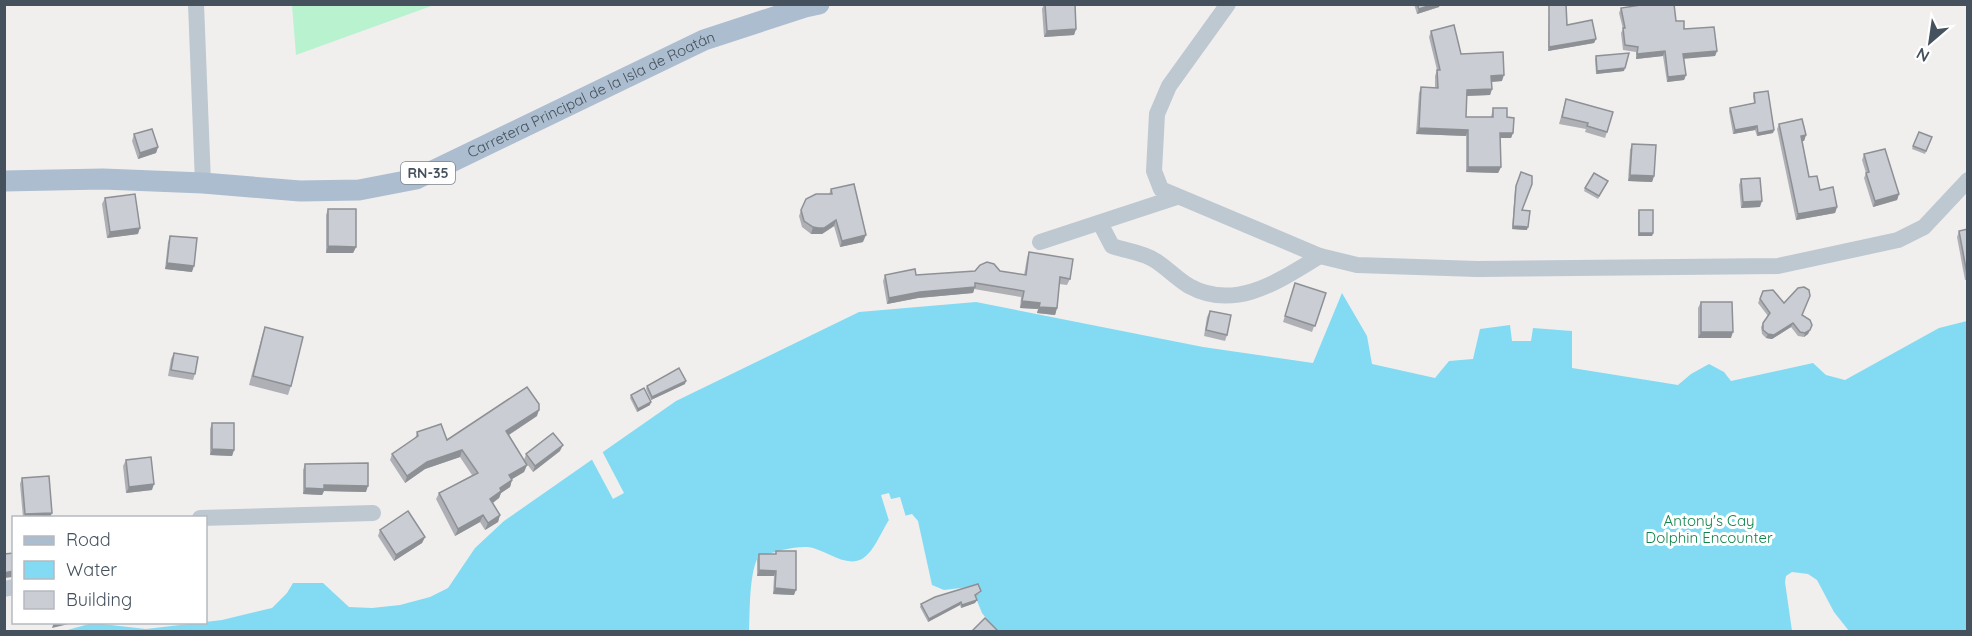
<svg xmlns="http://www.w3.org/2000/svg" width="1972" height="636" font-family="Quicksand,sans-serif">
<rect width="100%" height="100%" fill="#f1eeee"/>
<path fill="#b8f2cf" d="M292,5V4L434,5L296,55Z"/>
<path fill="#82dbf3" d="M1342,293L1367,336L1372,364L1435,378L1449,361L1473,359L1480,329L1510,325L1512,341H1531L1533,328L1572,331V368L1678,385L1691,374L1709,364L1724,372L1731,381L1813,363L1826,375L1845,380L1939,328L1967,321V631H1849L1834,612L1817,580L1808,574L1792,572L1786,576L1785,582L1792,631H996L982,613L973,591L969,587L944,590L932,585L918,521L912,514L889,520C881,532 874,552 862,559C845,568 825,549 808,547C792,546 774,552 758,557C749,575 750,611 749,631L60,632L93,623L146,629L222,620L272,608L287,593L293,583H323L349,607L372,608L400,605L430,597L448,588L475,548L504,521L676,401L859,312L976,302L1203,347L1313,363Z"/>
<g fill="#f1eeee">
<path d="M601,449L624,493L613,499L590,456Z"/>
<path d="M889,493L891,499L900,497L906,517L890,524L881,495Z"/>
</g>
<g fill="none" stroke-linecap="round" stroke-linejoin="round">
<g stroke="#bdc8d1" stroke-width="16">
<path d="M196,4L203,183"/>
<path d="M1228,4L1169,86L1157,114L1154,171L1161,189L1320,256L1357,265L1477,269L1778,266L1898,240L1924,227L1968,180"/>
<path d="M1100,223L1112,246C1126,251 1143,252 1156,261C1167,268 1177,279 1189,286C1236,312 1280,280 1320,256"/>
<path d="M1040,242L1177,197"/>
<path d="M200,518L373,513"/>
<path d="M4,589L14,587"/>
</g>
<path stroke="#abbdcf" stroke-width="21" id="s1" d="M4,181L103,179L203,183L300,191L359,190L416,179L704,40L805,7L819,4"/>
</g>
<g fill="#aeb0b5">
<path d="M1044,4H1075L1076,29L1074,35L1044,37L1042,9Z"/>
<path d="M1414,4H1440L1439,7L1417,14Z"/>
<path d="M1549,4H1566L1567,25L1596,39L1594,43L1548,51Z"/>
<path d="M1621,8L1676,21L1684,29L1717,51L1715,56L1684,58L1686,75L1684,80L1667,82L1663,56L1636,59V52L1623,50L1621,33L1623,29L1619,13Z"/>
<path d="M1431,31L1461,54L1502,81L1492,82V89L1490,95L1466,96V117H1491L1493,108L1507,117L1513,133L1511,138H1500L1501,167L1498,173L1466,172V136L1416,134L1419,93L1421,87L1435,88V76L1437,70L1429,37Z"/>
<path d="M1596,56L1624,71L1596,74L1595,59Z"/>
<path d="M1754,93L1774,130L1773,133L1757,136L1755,130L1733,134L1729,111L1730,108L1754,103L1753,96Z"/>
<path d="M1566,99L1607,132L1605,138L1585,132L1586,129L1559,124Z"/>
<path d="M1779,124L1806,135L1804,141H1802L1809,177L1837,207L1835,213L1796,220L1777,129Z"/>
<path d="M134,134L158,147L156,153L138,159L132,141Z"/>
<path d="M1932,137L1925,154L1912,149L1913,146Z"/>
<path d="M1632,144L1654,176L1652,182L1628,181L1630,150Z"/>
<path d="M1864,154L1899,194L1897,200L1873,207L1864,178L1866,173L1862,160Z"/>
<path d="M1521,172L1522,210L1527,230L1512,229L1515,189Z"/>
<path d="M1741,179L1760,207L1741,208L1739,185Z"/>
<path d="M1608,181L1598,199L1584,191L1585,188Z"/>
<path d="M831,189L863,242L840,247L834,226L822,234H811L802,227L799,216L801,210L829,194Z"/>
<path d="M105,198L138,234L107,238L102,204Z"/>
<path d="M328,209L356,247L353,253H326V215Z"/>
<path d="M1639,210L1653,233L1652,236H1638V213Z"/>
<path d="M1968,229V280H1965L1957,237L1959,231Z"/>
<path d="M170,236L192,272L165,269L168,242Z"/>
<path d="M1029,252L1070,279L1067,285L1059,284L1057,308L1055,315L1037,313L1038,309L1020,308L1021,297L974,289L973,293L918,298L887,304L883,281L885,275H916L1000,271L1024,275L1027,258Z"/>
<path d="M1295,283L1326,293L1312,332L1283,322Z"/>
<path d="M1763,291L1802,315L1812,325L1808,334L1804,337L1798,336L1791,327L1772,339L1766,338L1762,334L1761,327L1763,323L1768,316L1758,303Z"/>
<path d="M1701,302L1731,338H1698V308Z"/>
<path d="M1210,311L1227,335L1225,341L1204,336L1207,317Z"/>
<path d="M265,327L291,386L288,395L249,385L262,336Z"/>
<path d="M174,353L195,374L193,380L168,376L171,359Z"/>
<path d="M685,384L651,400L646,389L647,386Z"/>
<path d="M631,395L650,405L637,412L630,398Z"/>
<path d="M537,416L509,435L524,460L526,454L560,451L533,472L524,460L527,465L524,472L512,479L510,487L501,493L499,498L493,503L500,515L498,522L485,530L480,522L455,536L436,499L439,493L472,475L460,457L425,469L405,483L390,460L392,454L415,439L417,432L447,440Z"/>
<path d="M212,423L234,450L232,456L210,455V429Z"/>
<path d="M126,460L152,490L126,493L123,466Z"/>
<path d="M305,464L366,492L324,491L322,495L303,494V470Z"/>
<path d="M22,478L50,518H23L20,484Z"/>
<path d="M380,530L425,537L422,543L394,561L378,536Z"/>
<path d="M776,551L794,595L773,594L774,576H757V559L759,554H775Z"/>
<path d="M980,594L975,597V603L961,608L960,605L928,622L920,607L921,604Z"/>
</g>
<g fill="#8d9094">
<path d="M1434,4H1440L1439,7L1417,14L1419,9Z"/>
<path d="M1076,29L1074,35L1044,37L1047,31Z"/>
<path d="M1596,39L1594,43L1548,51L1549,47Z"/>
<path d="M1665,51L1663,56L1636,59L1637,54Z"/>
<path d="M1717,51L1715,56L1682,59L1683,54Z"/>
<path d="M1625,68L1624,71L1596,74L1597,71Z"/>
<path d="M1504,75L1502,81L1489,82L1491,76Z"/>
<path d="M1686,75L1684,80L1667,82L1668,77Z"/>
<path d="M1492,89L1490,95L1464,96L1467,90Z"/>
<path d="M1757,126L1755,130L1733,134L1735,130Z"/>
<path d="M1419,128L1468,130L1466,136L1416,134Z"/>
<path d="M1774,130L1773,133L1757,136L1758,133Z"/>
<path d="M1500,133H1513L1511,138H1498Z"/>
<path d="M1806,135L1804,141L1799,142L1801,136Z"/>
<path d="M158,147L156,153L138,159L140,153Z"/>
<path d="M1468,167H1501L1498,173L1466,172Z"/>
<path d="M1630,175L1654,176L1652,182L1628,181Z"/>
<path d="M1899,194L1897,200L1873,207L1875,201Z"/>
<path d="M1762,201L1760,207L1741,208L1743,202Z"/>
<path d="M1837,207L1835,213L1796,220L1798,214Z"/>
<path d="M836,220L834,226L822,234H811L813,227Z"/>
<path d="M1513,226L1528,227L1527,230L1512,229Z"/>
<path d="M140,228L138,234L107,238L110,232Z"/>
<path d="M1639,233H1653L1652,236H1638Z"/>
<path d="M866,235L863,242L840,247L842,241Z"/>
<path d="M328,246L356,247L353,253H326Z"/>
<path d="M167,263L194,266L192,272L165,269Z"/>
<path d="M975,287L973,293L918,298L887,304L889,298L920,292Z"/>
<path d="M1022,301L1040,303L1038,309L1020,308Z"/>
<path d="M1039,307L1057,308L1055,315L1037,313Z"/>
<path d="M1793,323L1791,327L1772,339L1766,338L1768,334Z"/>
<path d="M1810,330L1808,334L1804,337L1805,333Z"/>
<path d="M1701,332H1733L1731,338H1698Z"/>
<path d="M686,381L685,384L651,400L652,397Z"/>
<path d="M651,402L650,405L637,412L638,409Z"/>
<path d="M539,410L537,416L504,438L506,431Z"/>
<path d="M563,445L560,451L533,472L535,466Z"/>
<path d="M212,449L234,450L232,456L210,455Z"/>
<path d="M462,450L460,457L425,469L405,483L407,476L427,462Z"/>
<path d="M527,465L524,472L507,482L509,475Z"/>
<path d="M512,480L510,487L501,493L499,498L488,506L490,499L500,488Z"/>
<path d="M154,484L152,490L126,493L129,487Z"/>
<path d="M324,485L368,486L366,492L324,491L322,495L303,494L305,488Z"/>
<path d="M52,513L50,518H24L25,514Z"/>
<path d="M483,515L480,522L455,536L458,529Z"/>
<path d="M500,515L498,522L485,530L488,523Z"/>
<path d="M425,537L422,543L394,561L396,555Z"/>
<path d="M759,570L776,571L774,576H757Z"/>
<path d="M14,571L13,577L4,578V573Z"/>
<path d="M775,588L796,590L794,595L773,594Z"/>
<path d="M977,600L975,603L961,608L962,605Z"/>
<path d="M961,602L960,605L928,622L929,619Z"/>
<path d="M54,622H77L52,628Z"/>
</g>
<g fill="#cacdd3" stroke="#8d9094" stroke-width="1.5">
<path d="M1045,4H1075L1076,29L1047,31Z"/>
<path d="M1417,4H1434L1419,9Z"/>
<path d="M1549,4H1566L1567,25L1592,20L1596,39L1549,47Z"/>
<path d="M1647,4H1674L1676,21H1684V29L1714,27L1717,51L1683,54L1686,75L1668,77L1665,51L1637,54L1638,47L1625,45L1623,28H1625L1621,8Z"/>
<path d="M1454,25L1461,54L1503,52L1504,75L1491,76L1492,89L1467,90L1466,117H1493V108H1507V117L1514,118L1513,133H1500L1501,167H1468V130L1419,128L1421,87L1438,88L1437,70H1440L1431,31Z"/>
<path d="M1629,53L1625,68L1597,71L1596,56Z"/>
<path d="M1768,91L1774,130L1758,133L1757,126L1735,130L1730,108L1755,103L1754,93Z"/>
<path d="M1566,99L1613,112L1607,132L1587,126L1588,123L1562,117Z"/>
<path d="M1802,119L1806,135L1801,136L1809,177L1817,176L1820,190L1833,187L1837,207L1798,214L1779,124Z"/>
<path d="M152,129L158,147L140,153L134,134Z"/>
<path d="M1919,132L1932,137L1926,151L1913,146Z"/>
<path d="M1632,144L1656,145L1654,176L1630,175Z"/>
<path d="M1885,149L1899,194L1875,201L1866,173L1869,172L1864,154Z"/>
<path d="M1521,172L1532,176V184L1522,210L1530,211L1528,227L1513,226L1516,186Z"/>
<path d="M1594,173L1608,181L1599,196L1585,188Z"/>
<path d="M1760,178L1762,201L1743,202L1741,179Z"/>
<path d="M854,184L866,235L842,241L836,220L824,228H818L813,227L804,221L801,210L806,199L816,194H832L831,189Z"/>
<path d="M135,194L140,228L110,232L105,198Z"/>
<path d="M328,209H356V247L328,246Z"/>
<rect x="1639" y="210" width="14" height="23"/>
<path d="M1968,229V274H1967L1959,231Z"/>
<path d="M170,236L197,238L194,266L167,263Z"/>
<path d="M1029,252L1073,259L1070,279L1060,277L1057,308L1039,307L1040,303L1022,301L1024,291L975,283V287L920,292L889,298L885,275L915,269L916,275L975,271L980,265L987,262L994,264L1000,271L1026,275Z"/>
<path d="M1295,283L1326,293L1315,326L1285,316Z"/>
<path d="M1804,287L1809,290L1810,296L1802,315L1810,320L1812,325L1810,330L1805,333L1800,332L1793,323L1774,335L1768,334L1763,330V323L1770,313L1760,299L1763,291L1773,290L1784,303L1798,288Z"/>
<path d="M1701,302H1732L1733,332H1701Z"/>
<path d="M1210,311L1231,315L1227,335L1206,330Z"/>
<path d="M265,327L303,337L291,386L253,376Z"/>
<path d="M174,353L198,357L195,374L171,370Z"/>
<path d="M679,368L686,381L652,397L647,386Z"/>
<path d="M527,387L539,404V410L506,431L527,465L509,475L512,480L500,488L501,491L490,499L500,515L488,523L483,515L458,529L439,493L478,473L462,450L427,462L407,476L392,454L418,436L417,432L441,424L447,440Z"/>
<path d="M644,388L651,402L638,409L631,395Z"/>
<path d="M212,423H234V450L212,449Z"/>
<path d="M553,433L563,445L535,466L526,454Z"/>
<path d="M151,457L154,484L129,487L126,460Z"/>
<path d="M368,463V486L324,485V489L305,488V464Z"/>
<path d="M49,476L52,513L25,514L22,478Z"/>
<path d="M408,511L425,537L396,555L380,530Z"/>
<path d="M776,551H796V590L775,588L776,571L759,570V554H776Z"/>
<path d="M14,553V571L4,573V554Z"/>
<path d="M978,584L981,591L975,595L977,600L962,605L961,602L929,619L921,604L935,597Z"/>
<path d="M985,618L997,630L995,632H971Z"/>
</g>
<g text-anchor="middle" stroke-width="6" stroke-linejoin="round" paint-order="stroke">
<rect fill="#fff" stroke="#7d858e" stroke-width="1.5" x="401" y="162" width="54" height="22" rx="4.5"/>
<g font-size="14" font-weight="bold" fill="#45515d">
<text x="428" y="178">RN-35</text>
</g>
<g font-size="15" fill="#45515d" stroke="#fff">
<text dy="5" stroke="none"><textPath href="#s1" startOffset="608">Carretera Principal de la Isla de Roatán</textPath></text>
</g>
<g font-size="15" fill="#10844a" stroke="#fff">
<text x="1709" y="526">Antony's Cay<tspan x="1709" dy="17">Dolphin Encounter</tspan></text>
</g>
</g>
<rect width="1972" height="636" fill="none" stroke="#45515d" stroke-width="12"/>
<rect x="12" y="516" width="195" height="108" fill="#ffffff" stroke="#b5b9be" stroke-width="1.5"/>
<rect x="24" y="536" width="30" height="9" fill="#abbdcf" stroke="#b5b9be" stroke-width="1.5"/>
<text x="66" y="546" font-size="18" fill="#45515d">Road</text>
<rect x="24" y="561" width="30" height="18" fill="#82dbf3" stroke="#b5b9be" stroke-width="1.5"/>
<text x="66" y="576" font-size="18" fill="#45515d">Water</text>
<rect x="24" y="591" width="30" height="18" fill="#cacdd3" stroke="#b5b9be" stroke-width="1.5"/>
<text x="66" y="606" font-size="18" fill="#45515d">Building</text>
<g transform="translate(1930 42) rotate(209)" stroke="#ffffff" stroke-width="4.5" paint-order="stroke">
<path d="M0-4.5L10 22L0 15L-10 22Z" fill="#45515d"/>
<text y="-9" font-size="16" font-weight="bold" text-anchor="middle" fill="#45515d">N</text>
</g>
</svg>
